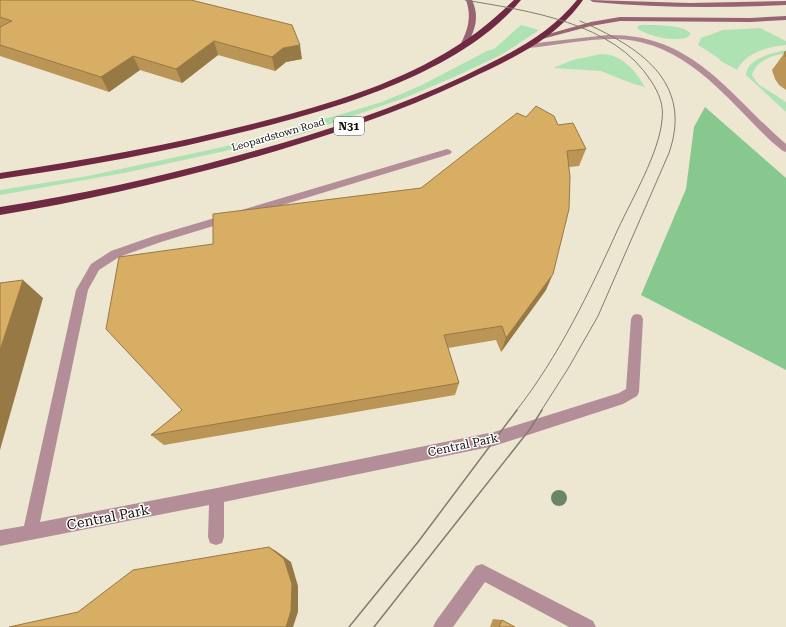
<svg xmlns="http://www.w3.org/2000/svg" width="786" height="627" font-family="'Roboto Serif',serif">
<rect width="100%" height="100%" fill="#ede6d0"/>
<g fill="#aee2b3">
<path d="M521,25L539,30L501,55L454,77L407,97L299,135L124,173L0,195V190L88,176L223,147L342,114L382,102L420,86L487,51L494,49Z"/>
<path d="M640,25C653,25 684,24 691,34C683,46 639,34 637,27Z"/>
<path d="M760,28L786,41V45C767,47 747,52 737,70L719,60L720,59L698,45L701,38L723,30Z"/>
<path d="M786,50V54C774,53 755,62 752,75L758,84L786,102V112L746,75C747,58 773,53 786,50Z"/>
<path d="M601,54C623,55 634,69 645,87L631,83L601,71L553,68L573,60Z"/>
</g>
<path fill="#87c88f" d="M705,107L786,178V370L641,295L686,189L694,127Z"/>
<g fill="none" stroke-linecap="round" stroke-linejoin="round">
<g fill="#b38e98" fill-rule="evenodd">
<path d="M447,149L450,150L452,152L450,154L161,242L119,257L99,270L88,290L40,522L217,488L494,432L619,393L626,389L631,319L633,315L637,314L641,315L643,319L639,392L637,396L623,404L494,446L224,502V537L222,543L216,545L210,543L208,537L209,505L0,546V530L24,526L76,290L91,264L111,251L154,236Z"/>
<path d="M482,564L593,621L596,627H569L485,582L453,627H433L436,621L476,566Z"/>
</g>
<path fill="#b38e98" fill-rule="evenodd" d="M607,35C693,33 728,94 786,144V152L783,151L772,142C727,99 687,43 619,39C589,38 558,45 528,48L524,46L528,44Z"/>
<g fill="#986473" fill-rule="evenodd">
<path d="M466,0H472C478,13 477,24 471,37C469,42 468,46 464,47L460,45C468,30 472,17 466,0Z"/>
<path d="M590,0L690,3L786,1V5C721,8 657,8 593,2Z"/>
<path d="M786,16V20L750,22L620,21L591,26L542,39L538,37L591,22L620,17L750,18Z"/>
</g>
<g fill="#702943" fill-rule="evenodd">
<path d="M514,0H521C461,73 335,109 247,131C165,152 83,167 0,179V173C94,159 187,142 279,117C339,101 402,81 455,47C477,34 496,17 514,0Z"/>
<path d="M577,0H583C555,40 511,59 467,80C394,115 316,140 238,162C160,183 80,202 0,215V207C78,195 155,178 232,157C311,136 389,111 464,76C505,56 547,37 577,0Z"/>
</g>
<g stroke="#817c6d" stroke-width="1">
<path d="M465,0C528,11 614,22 651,81C659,93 664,105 662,120C659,153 632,199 618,229C589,293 559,356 516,411"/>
<path d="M541,411L569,367L598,316L669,153C694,81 638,46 580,21"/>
</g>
<g stroke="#817c6d" stroke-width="1.5">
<path d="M349,627L418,542L517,410"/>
<path d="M374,627L530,429L542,410"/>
</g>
</g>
<circle fill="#6c8566" cx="559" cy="498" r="8"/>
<g fill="#ba9556">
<path d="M0,0H191L302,59L286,62L275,71L218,55L182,83L140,70L109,92L0,56Z"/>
<path d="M786,51V90L779,85L775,79L772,70Z"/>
<path d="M526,117L558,125L586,149L579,166L569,167L546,290L501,352L496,340L448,348L459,383L455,395L164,445L151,435L182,410L213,244L421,188Z"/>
<path d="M493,619L502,620L515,627H490Z"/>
</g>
<g fill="#977946">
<path d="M214,41L218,55L182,83L176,69Z"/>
<path d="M300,45L302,59L286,62L275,71L272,57L283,48Z"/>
<path d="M133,56L140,70L109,92L101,77Z"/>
<path d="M553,274L546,290L501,352L506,338Z"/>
<path d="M23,280L43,298L0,450V350Z"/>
<path d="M269,547L276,551L291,562L298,586V612L293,627H286Z"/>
</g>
<g fill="#d8ad64" stroke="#977946">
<path d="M0,0H191L292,25L300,45L283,48L272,57L214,41L176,69L133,56L101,77L0,45V27L12,21L0,17Z"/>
<path d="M786,51V57L784,53Z"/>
<path d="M536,106L554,116L558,125L573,123L586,149L567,151L570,177L569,209L553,274L506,338L502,326L444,335L459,383L151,435L182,410L106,329L119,257L213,244V214L421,188L517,113L526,117Z"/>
<path d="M23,280L0,350V283Z"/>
<path d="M269,547L284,559L292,584L291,611L286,627H9L78,612L133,570Z"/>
<path d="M502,620L515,627H499Z"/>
</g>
<g text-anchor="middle" stroke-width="3" stroke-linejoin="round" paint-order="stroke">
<g font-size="10" fill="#15120b" stroke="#fff">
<text transform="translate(278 134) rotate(-16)" y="4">Leopardstown Road</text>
</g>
<rect fill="#fff" stroke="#5b5954" stroke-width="1" x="334" y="117" width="30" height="18" rx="3"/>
<g font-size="11" font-weight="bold" fill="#15120b">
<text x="349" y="130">N31</text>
</g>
<g font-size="12" fill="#15120b" stroke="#fff">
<text transform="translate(463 445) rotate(-12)" y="4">Central Park</text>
</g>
<g font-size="14" fill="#15120b" stroke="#fff">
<text transform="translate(108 517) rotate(-11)" y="5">Central Park</text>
</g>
</g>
</svg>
